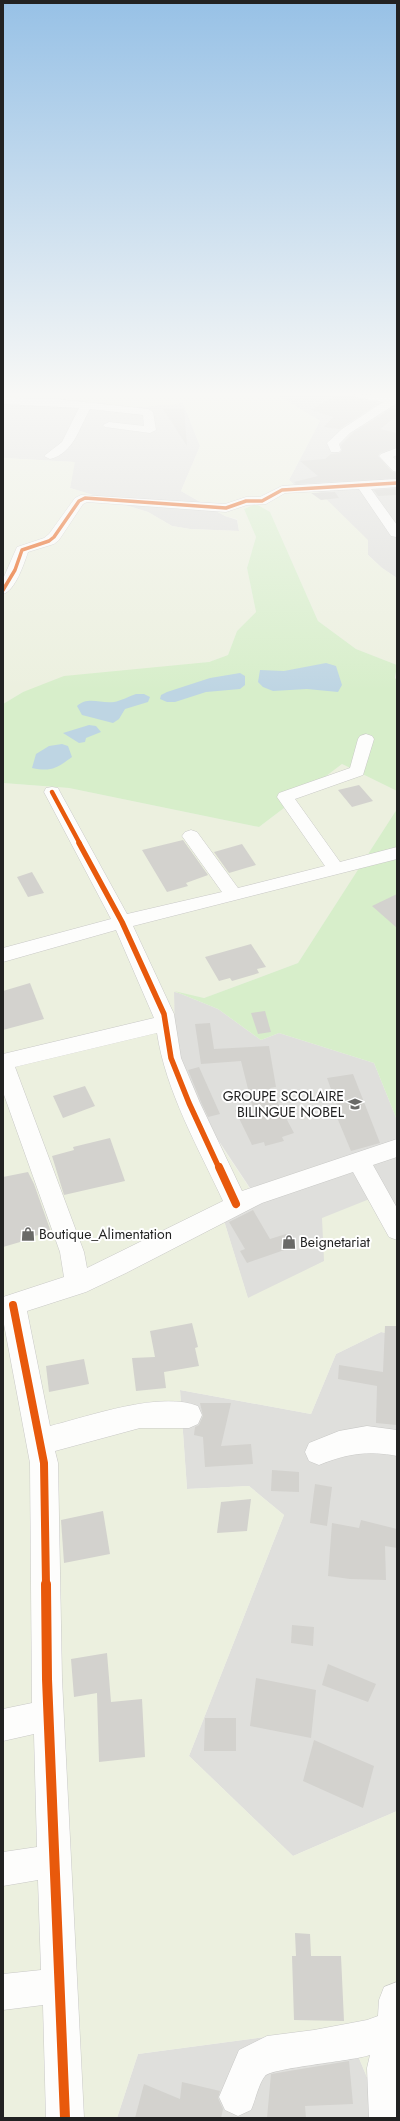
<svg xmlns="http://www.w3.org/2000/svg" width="400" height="2121" font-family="Jost,sans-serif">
<rect width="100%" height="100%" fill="#f0f0eb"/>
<g fill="#dfdfdc">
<path d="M277,395H397V578L382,568L289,480L320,421Z"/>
<path d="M3,401L119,409L183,403L200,446L181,491L225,516L237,520L239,531L190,529L172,526L148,512L70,488L74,462L3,458Z"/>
<path d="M174,991L218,1009L261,1040L279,1033L374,1063L397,1120V1230L325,1261L248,1299L221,1211L254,1194L189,1096L175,1061Z"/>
<path d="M381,1332L397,1335V1811L293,1856L189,1756L284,1515L249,1486L187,1489L180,1390L311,1414L336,1354Z"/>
<path d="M280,2035L356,2051L384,2118H117L138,2054Z"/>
</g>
<g fill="#ecf0df">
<path d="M3,395H277L320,421L289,480L297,488L316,489L368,540V555L382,568L397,578V665L356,649L318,621L270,512L244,509L256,537L247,568L256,612L237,631L228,655L209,662L23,692L3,704V458L75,462L70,488L148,512L172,526L190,529L239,531L237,519L225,516L181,491L200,446L183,403L119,409L3,401Z"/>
<path d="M342,764L397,791V809L298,963L204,998L174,992L175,1061L208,1126L254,1195L221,1211L248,1298L324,1261L322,1218L377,1196L397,1230V1335L381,1332L336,1354L311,1414L180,1390L187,1489L249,1486L284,1515L189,1756L293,1856L397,1811V2000L384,2118L356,2051L280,2035L138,2054L117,2118H3V783L69,788L259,827Z"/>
</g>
<g fill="#d7eeca">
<path d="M256,504L270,512L318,621L356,649L397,665L395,678L397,680V791L342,764L259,827L69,788L3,783V704L23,692L64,676L209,662L228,655L237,631L256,612L247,568L256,537L244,509Z"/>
<path d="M397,809V1120L374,1063L279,1033L261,1040L218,1009L174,991L204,998L298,963Z"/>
</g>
<g fill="#bed5e3">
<path d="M326,663L336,666L342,685L338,692L307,689L273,691L263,687L258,682L260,670L284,671Z"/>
<path d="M240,673L245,676V685L240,689L206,692L175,702H167L160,699L161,695L167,692L210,678Z"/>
<path d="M136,694H144L150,697L148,702L125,709L119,719L113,723L82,715L77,706C88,696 101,704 114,702C121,701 129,696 136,694Z"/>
<path d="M89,725L96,726L101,732L86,738L85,742L79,743L63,733Z"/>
<path d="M62,744L68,746L72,757C57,768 52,772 32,768L36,754L49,746Z"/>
</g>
<g fill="#d3d2ce">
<path d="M336,395H354L356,398L379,403L339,429L324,427L333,417L311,410Z"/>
<path d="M184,408L187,446L163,409Z"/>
<path d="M391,409L397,410V416L380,429L397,433V447L380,453L378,456L392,472L397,473V478L296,484L294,482L318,476L300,461L325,459L331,454L340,453L342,450L341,445L354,432Z"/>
<path d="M397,488V495L378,496L374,490Z"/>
<path d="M335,492L339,498L321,500L311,493Z"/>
<path d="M359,785L373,801L352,807L338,790Z"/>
<path d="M183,840L208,875L186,883L188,886L167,892L142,850Z"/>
<path d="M242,844L256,865L229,873L214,852Z"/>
<path d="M32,872L44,893L28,897L17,877Z"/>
<path d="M397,894V928L372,906Z"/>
<path d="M251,944L266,967L257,969L259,973L232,981L230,978L219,981L205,957Z"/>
<path d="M30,983L44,1019L3,1030V991Z"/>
<path d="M265,1011L271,1032L258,1034L251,1013Z"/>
<path d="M210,1023L214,1049L269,1046L276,1087L270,1088L294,1133L282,1137L284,1141L265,1146L264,1142L252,1145L235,1110L252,1105L241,1061L201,1064L195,1024Z"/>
<path d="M199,1067L220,1114L208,1117L201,1102L188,1070Z"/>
<path d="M353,1074L380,1143L351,1151L336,1115L340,1114L327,1078Z"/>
<path d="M85,1086L95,1106L63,1118L53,1096Z"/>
<path d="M110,1138L125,1181L64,1195L52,1156L74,1150L73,1147Z"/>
<path d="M28,1172L34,1184L51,1232L26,1238L27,1240L3,1247V1177Z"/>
<path d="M253,1210L270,1239L286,1234L293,1247L247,1263L240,1251L245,1249L229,1222Z"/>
<path d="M192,1323L198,1347L195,1348L199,1366L164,1372L166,1388L136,1391L132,1358L155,1357L150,1331Z"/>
<path d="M385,1326H397V1425L376,1423L377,1386L338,1379L339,1365L383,1372Z"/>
<path d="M84,1359L89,1384L49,1392L46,1366Z"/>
<path d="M200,1403H231L221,1446L251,1444L253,1464L205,1467L203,1437L194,1435L195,1427L199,1425L203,1416Z"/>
<path d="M272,1470L299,1472V1492L271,1491Z"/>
<path d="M315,1484L332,1487L327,1526L310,1523Z"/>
<path d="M251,1499L247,1531L217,1533L221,1502Z"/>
<path d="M103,1511L110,1554L64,1563L61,1520Z"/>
<path d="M361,1520L397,1529V1548L385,1546L386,1580L350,1579L328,1576L332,1523L359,1528Z"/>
<path d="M292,1625L314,1627L313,1646L291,1643Z"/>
<path d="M107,1653L111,1702L142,1699L145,1757L99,1762L97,1693L74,1697L71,1659Z"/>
<path d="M328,1664L376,1684L368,1702L322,1685Z"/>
<path d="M256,1678L316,1690L311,1738L250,1726Z"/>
<path d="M205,1718H236V1751H204Z"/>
<path d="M314,1740L374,1766L363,1808L303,1781Z"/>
<path d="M295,1933L310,1934L311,1956H341L344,2021L294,2020L292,1956H296Z"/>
<path d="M349,2061L353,2104L305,2106L306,2118H267L271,2074Z"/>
<path d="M182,2082L220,2091L218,2098L223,2109L221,2118H135L144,2084L180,2099Z"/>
</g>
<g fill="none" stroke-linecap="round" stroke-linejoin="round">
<defs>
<g id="street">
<path d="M355,395C369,393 383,398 397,395V403L350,433L339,444L341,450L339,452H331L327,443L329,441L342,429L383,402L356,397Z"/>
<path d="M3,398L56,399L148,409L153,412L156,430L150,433L105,427L103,425L109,422L144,426L143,415L90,409C79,428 74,453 50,459L44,456L62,442L79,408L3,404Z"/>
<path d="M397,448V455L393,457L397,461V472L393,471L379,456L381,454Z"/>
<path d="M397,479V487L371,489L397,525L396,537L391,536L359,489L285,493L266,504L247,505L226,512L87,502L83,504L59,540L54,544L28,552C24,564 15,591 3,594V579L17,547L44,538L49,534L75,498L81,495L225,504L246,497H260L282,486Z"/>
<path d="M366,734L372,736L374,739L363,775L295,799L340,862L397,847V859L133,926L174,1014L181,1058L200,1103L242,1191L397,1139V1157L373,1165L397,1208V1240L389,1237L353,1172L262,1203L126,1273L86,1292L27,1311L50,1426C90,1416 159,1391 198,1406L202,1415L198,1424L189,1428H140L55,1451L58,1463L62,1679L84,2118H46L43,2005L3,2010V1974L41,1970L38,1880L3,1886V1852L37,1847L34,1734L3,1741V1709L32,1703L30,1463L3,1319V1297L64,1277L60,1252L3,1092V1054L154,1018L116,930L3,962V948L111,919L44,792L46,788L52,787L58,788L60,792L127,914L222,892L182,836L185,832L191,830L197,832L238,888L325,866L277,797L279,793L350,768L358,739L360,736ZM157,1033C166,1092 198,1147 223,1201L87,1268L84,1252L15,1067Z"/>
<path d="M367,1426L397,1430V1456C368,1450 346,1454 319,1465L309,1461L305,1452L309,1443L339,1431Z"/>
<path d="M397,1982V2118H369L367,2068L370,2055C353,2061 271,2068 265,2076C259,2083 255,2101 251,2110L238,2116L225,2110L219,2097L239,2050L267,2036L314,2030L367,2020L378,2016L379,2000L384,1987Z"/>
</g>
</defs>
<use href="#street" stroke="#c9c9c7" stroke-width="1"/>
<use href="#street" fill="#fdfdfc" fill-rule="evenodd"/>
<defs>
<path id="cycleway-far4" d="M3,590L15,570L22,550L49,541L54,537L79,501L85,498L226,508L246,501H262L282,490L397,483"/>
<path id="cycleway-far3" d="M52,792L80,844"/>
<path id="cycleway-far2" d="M79,843L122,922L164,1014L171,1058L189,1103L219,1168"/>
<g id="cycleway-far1">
<path d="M219,1167L236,1204"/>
<path d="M13,1305L44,1463L46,1585"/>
</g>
<path id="cycleway" d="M46,1584L47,1679L65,2118"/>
</defs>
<use href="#cycleway-far4" stroke="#fff" stroke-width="5"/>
<use href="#cycleway-far3" stroke="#fff" stroke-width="6"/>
<use href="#cycleway-far2" stroke="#fff" stroke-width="8"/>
<use href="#cycleway-far1" stroke="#fff" stroke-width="10"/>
<use href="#cycleway" stroke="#fff" stroke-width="12"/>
<use href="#cycleway-far4" stroke="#e8590c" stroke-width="3.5"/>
<use href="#cycleway-far3" stroke="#e8590c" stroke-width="4.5"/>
<use href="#cycleway-far2" stroke="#e8590c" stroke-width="5.5"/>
<use href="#cycleway-far1" stroke="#e8590c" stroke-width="8"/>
<use href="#cycleway" stroke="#e8590c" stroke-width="10"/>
</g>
<linearGradient id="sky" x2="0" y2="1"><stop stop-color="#97c1e6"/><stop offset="0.57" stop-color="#f8f8f6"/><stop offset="1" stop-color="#f8f8f6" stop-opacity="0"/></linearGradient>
<rect width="400" height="691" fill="url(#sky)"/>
<defs>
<symbol id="school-bare" viewBox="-9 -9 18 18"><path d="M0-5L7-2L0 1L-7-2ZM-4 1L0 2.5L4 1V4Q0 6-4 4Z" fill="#6a6a68" stroke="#fff" stroke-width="2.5" paint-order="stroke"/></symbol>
<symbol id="shop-bare" viewBox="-9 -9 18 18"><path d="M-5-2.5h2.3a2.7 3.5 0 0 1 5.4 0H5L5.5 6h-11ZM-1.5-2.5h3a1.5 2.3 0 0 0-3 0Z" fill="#6a6a68" stroke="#fff" stroke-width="2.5" paint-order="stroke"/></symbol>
</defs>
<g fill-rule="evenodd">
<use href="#school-bare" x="345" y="1094" width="20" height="20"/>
<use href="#shop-bare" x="18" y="1224" width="20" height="20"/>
<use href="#shop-bare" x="279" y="1232" width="20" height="20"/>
</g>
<g text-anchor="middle" stroke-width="4" stroke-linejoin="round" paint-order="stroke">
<g font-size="14" fill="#222" stroke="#fff" text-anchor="start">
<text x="344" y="1101" text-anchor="end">GROUPE SCOLAIRE<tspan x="344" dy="16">BILINGUE NOBEL</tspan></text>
<text x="39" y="1239">Boutique_Alimentation</text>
<text x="300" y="1247">Beignetariat</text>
</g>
</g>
<rect width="400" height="2121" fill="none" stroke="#222222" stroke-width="8"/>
</svg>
